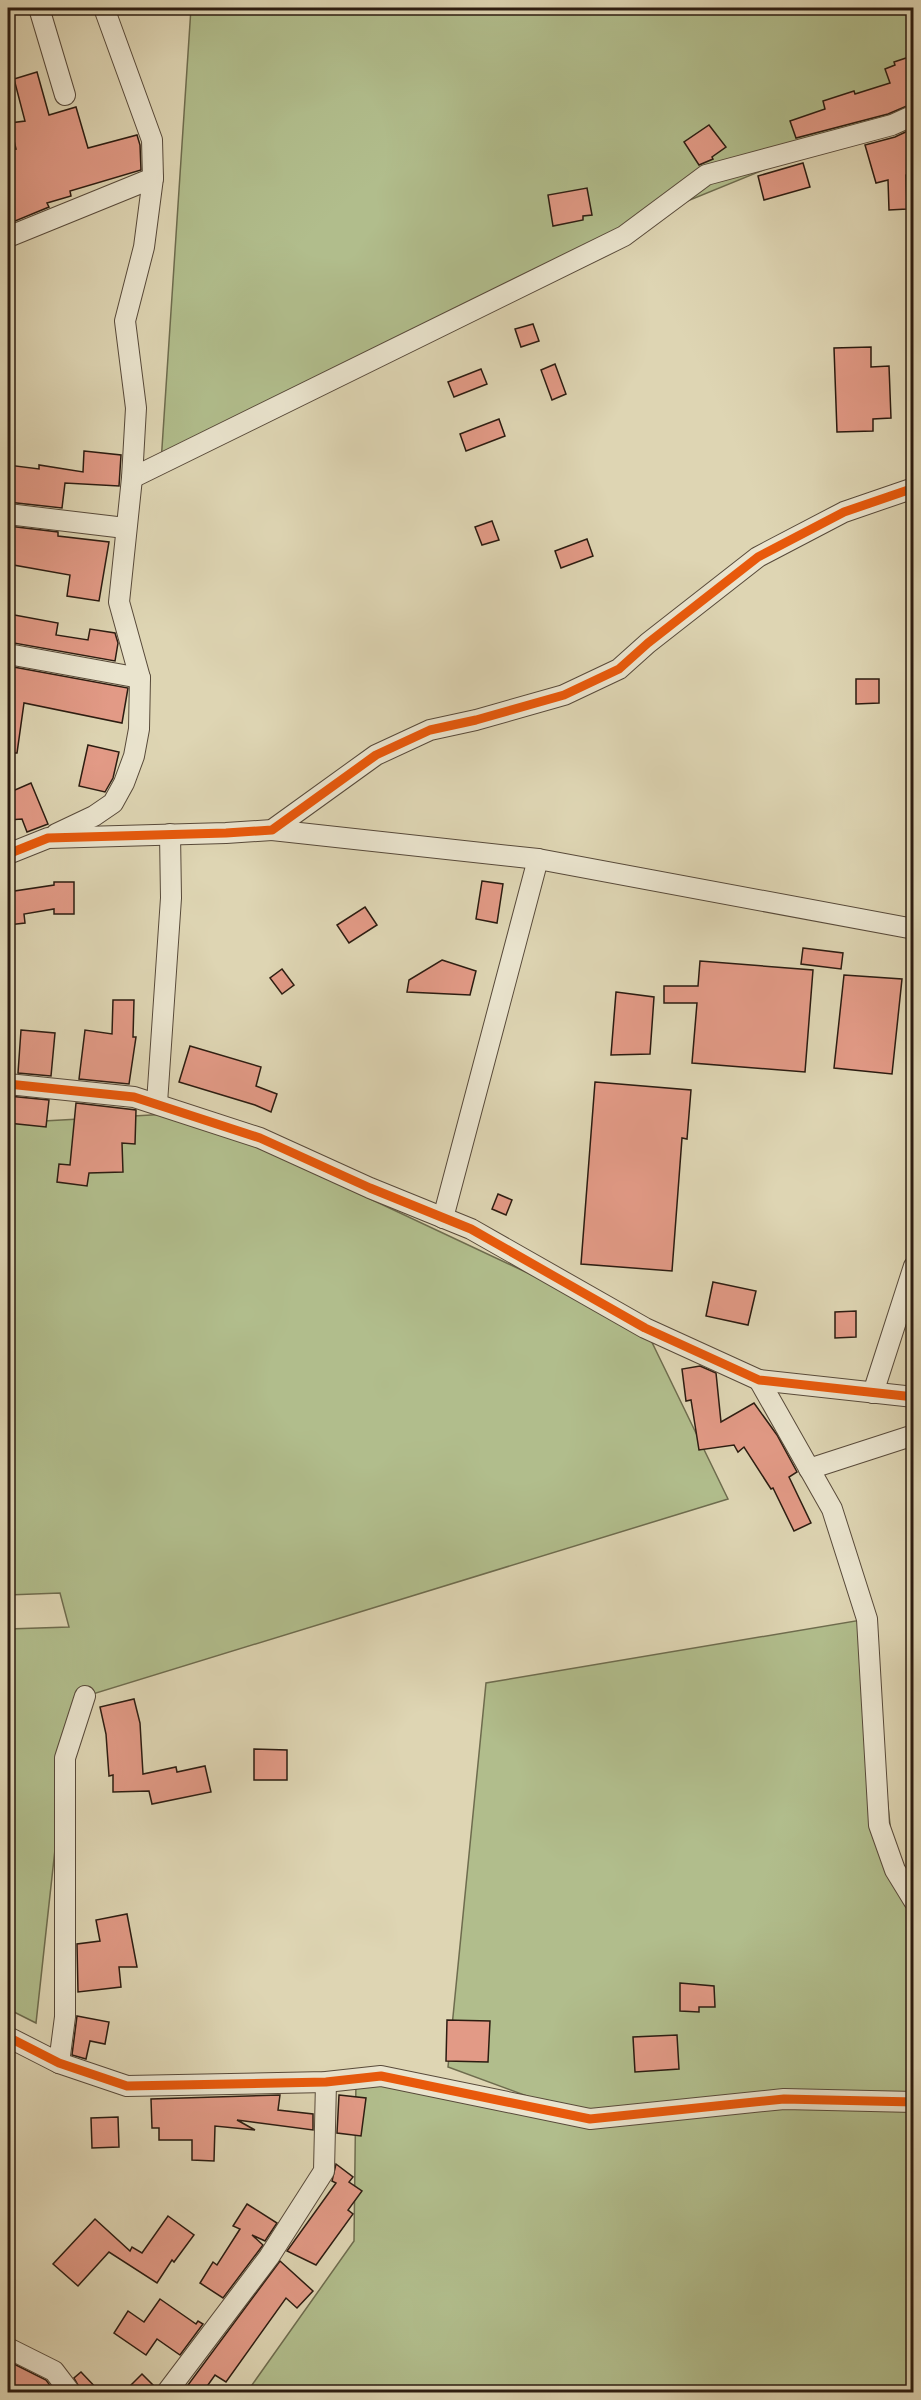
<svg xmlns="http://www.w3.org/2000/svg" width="921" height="2400" font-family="'IM FELL English',serif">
<rect width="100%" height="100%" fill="#ded5b3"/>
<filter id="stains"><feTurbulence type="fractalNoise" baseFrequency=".00333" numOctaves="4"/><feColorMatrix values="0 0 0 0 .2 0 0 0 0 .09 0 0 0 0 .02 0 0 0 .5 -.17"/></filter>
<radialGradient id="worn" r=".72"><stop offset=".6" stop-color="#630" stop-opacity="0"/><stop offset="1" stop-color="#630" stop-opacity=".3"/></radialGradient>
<g fill="#b1bd8c" stroke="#6e6c4e" stroke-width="1.5">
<path d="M191,8H913V109L653,215L161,463Z"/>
<path d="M187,1113L645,1328L728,1499L86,1696L65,1758L36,2023L8,2009V1629L69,1627L60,1593L8,1595V1123Z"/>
<path d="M867,1619L895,1869L913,1901V2095L629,2117L913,2102V2392H247L354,2241L356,2079L584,2117L448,2067L486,1683Z"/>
</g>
<g fill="#e29a86" stroke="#2c1c11" stroke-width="1.5">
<path d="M909,57L914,69V103L888,114L796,138L790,121L825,109L823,101L854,91L855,94L890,83L885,69L895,65L894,62Z"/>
<path d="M37,72L49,115L76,107L88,148L137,135L140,145L141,170L70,191L71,196L47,203L49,207L8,224V150L16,149L10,123L25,121L14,79Z"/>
<path d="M709,125L726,147L712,157L713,159L699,165L684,142Z"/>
<path d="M914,128V167L907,168L909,174L906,175L907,209L889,210L888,180L876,183L865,145L895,137Z"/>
<path d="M803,163L810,187L764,200L758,176Z"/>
<path d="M587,188L592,215L583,216V220L553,226L548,195Z"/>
<path d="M533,324L539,341L521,347L515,329Z"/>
<path d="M871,347V367L889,366L891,418L873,419V431L837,432L834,348Z"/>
<path d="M555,364L566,394L552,400L541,370Z"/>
<path d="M481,369L487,384L454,397L448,382Z"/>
<path d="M499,419L505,436L466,451L460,434Z"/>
<path d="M84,451L121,455L119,486L65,483L62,508L8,502V465L39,469V465L83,472Z"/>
<path d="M492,521L499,540L482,545L475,527Z"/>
<path d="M8,526L58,532V536L109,542L99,601L67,596L70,575L8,564Z"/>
<path d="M587,539L593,556L561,568L555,551Z"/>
<path d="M9,614L58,623L56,635L88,640L90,629L115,633L118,643L115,661L8,642Z"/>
<path d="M8,666L128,688L122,723L24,703L17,753H8Z"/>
<path d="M856,679H879V703L856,704Z"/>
<path d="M88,745L119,752L113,778L105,792L79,786Z"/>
<path d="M31,783L48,824L27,832L22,819L8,820V793Z"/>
<path d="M482,881L503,884L497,923L476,919Z"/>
<path d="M54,882H74V914H54V909L24,914L25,923L8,925V892L54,885Z"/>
<path d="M365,907L377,925L349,943L337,925Z"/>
<path d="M803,948L843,953L841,969L801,964Z"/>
<path d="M442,960L476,971L470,995L407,992L409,980Z"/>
<path d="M700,961L813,970L805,1072L692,1063L697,1003H664V986H698Z"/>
<path d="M282,969L294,985L282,994L270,978Z"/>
<path d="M844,975L902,979L892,1074L834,1068Z"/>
<path d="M616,992L654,997L650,1054L611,1055Z"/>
<path d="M113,1000H134L133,1037H136L129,1084L79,1079L85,1030L112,1034Z"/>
<path d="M21,1030L55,1033L51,1076L18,1073Z"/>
<path d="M190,1046L261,1067L256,1086L277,1094L271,1112L255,1105L179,1082Z"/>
<path d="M595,1082L691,1090L687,1139L682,1138L672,1271L581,1264Z"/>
<path d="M8,1096L49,1100L46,1127L8,1123Z"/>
<path d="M76,1103L136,1110L135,1144L122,1143L123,1172L89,1173L87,1186L57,1182L59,1164L70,1165Z"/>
<path d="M498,1194L512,1200L506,1215L492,1209Z"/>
<path d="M713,1282L756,1291L748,1325L706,1316Z"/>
<path d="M856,1311V1337L835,1338V1312Z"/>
<path d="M700,1366L716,1373L721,1422L754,1403L777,1435L797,1472L789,1477L811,1523L794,1531L773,1488L771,1489L744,1447L738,1452L734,1445L699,1450L691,1400L686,1401L682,1369Z"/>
<path d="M134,1699L140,1723L143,1774L176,1767L177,1772L205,1766L211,1792L152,1804L149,1791L113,1792V1775L109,1776L106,1734L100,1707Z"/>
<path d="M254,1749L287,1750V1780H254Z"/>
<path d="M127,1914L137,1967H119L121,1987L78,1992L77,1944L100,1941L96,1920Z"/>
<path d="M680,1983L714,1986L715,2007H699V2012L680,2011Z"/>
<path d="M77,2016L109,2022L105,2044L90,2041L86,2059L72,2055Z"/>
<path d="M447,2020L490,2021L488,2062L446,2061Z"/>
<path d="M677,2035L679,2069L635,2072L633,2037Z"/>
<path d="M280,2095L278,2110L313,2114V2130L237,2120L255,2130L215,2126L214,2161L192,2160V2140H159V2128H152L151,2099Z"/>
<path d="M339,2095L366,2098L361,2136L337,2133Z"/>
<path d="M118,2117L119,2147L92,2148L91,2118Z"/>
<path d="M336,2164L353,2177L349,2182L362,2191L348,2210L353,2214L316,2265L287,2251L336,2183L332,2181Z"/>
<path d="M247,2204L277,2223L265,2241L252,2235L263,2245L223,2298L200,2283L213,2262L217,2265L240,2229L233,2226Z"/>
<path d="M168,2216L194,2235L174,2262L172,2260L157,2283L109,2252L78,2286L53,2264L95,2219L130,2251L132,2247L142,2253Z"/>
<path d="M280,2261L313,2291L297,2308L286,2298L226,2382L215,2375L203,2392H199L188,2385Z"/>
<path d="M160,2299L196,2324L198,2321L203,2324L180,2355L157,2339L146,2355L114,2333L128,2311L144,2322Z"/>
<path d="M8,2361L46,2380L52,2388L47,2392H24L8,2380Z"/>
<path d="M81,2372L100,2392H82L74,2378Z"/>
<path d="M142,2374L156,2388L155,2392H124Z"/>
</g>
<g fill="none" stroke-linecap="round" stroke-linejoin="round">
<defs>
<g id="minor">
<path d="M39,8L65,95"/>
<path d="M8,237L153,178L152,140L104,8"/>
<path d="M132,478L624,236L706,175L892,125L914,115"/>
<path d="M8,514L125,528"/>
<path d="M8,654L140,678"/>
<path d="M272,830L538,859L914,929"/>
<path d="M56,834L94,816L113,803L124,783L134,756L139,729L140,678L119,602L132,478L136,408L125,321L144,247L153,178"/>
<path d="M8,854L48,838L226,833L272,830L376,755L430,730L476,720L564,695L619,669L648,643L758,557L844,512L914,488"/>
<path d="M8,1084L134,1097L260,1138L370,1188L471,1229L645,1328L759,1380L914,1397"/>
<path d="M157,1103L171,898L170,834"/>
<path d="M443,1218L538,859"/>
<path d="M759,1380L832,1509L867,1619L879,1825L895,1870L914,1901"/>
<path d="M873,1393L914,1266"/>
<path d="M809,1469L914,1435"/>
<path d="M8,2037L59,2063L127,2086L326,2082L381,2076L590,2119L784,2099L914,2102"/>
<path d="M59,2063L65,2017V1758L85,1696"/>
<path d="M8,2348L54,2371L70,2392"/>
<path d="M167,2392L269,2257L324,2171L326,2082"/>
</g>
</defs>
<use href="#minor" stroke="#584a3a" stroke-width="22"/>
<use href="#minor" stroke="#eae4ce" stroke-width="20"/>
<defs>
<g id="cycleway">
<path d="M8,854L48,838L226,833L272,830L376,755L430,730L476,720L564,695L619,669L648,643L758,557L844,512L914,488"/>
<path d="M8,1084L134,1097L260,1138L370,1188L471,1229L645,1328L759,1380L914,1397"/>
<path d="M8,2037L59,2063L127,2086L326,2082L381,2076L590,2119L784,2099L914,2102"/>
</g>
</defs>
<use href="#cycleway" stroke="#eae4ce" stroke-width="13"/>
<use href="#cycleway" stroke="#e8590c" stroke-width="9"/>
</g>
<rect width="921" height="2400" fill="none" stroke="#ded5b3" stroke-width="30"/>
<rect x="9" y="9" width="903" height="2382" fill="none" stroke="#2c1c11" stroke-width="3"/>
<rect x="15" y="15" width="891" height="2370" fill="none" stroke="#2c1c11" stroke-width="1.5"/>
<rect width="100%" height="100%" filter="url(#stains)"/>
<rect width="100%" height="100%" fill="url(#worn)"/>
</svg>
